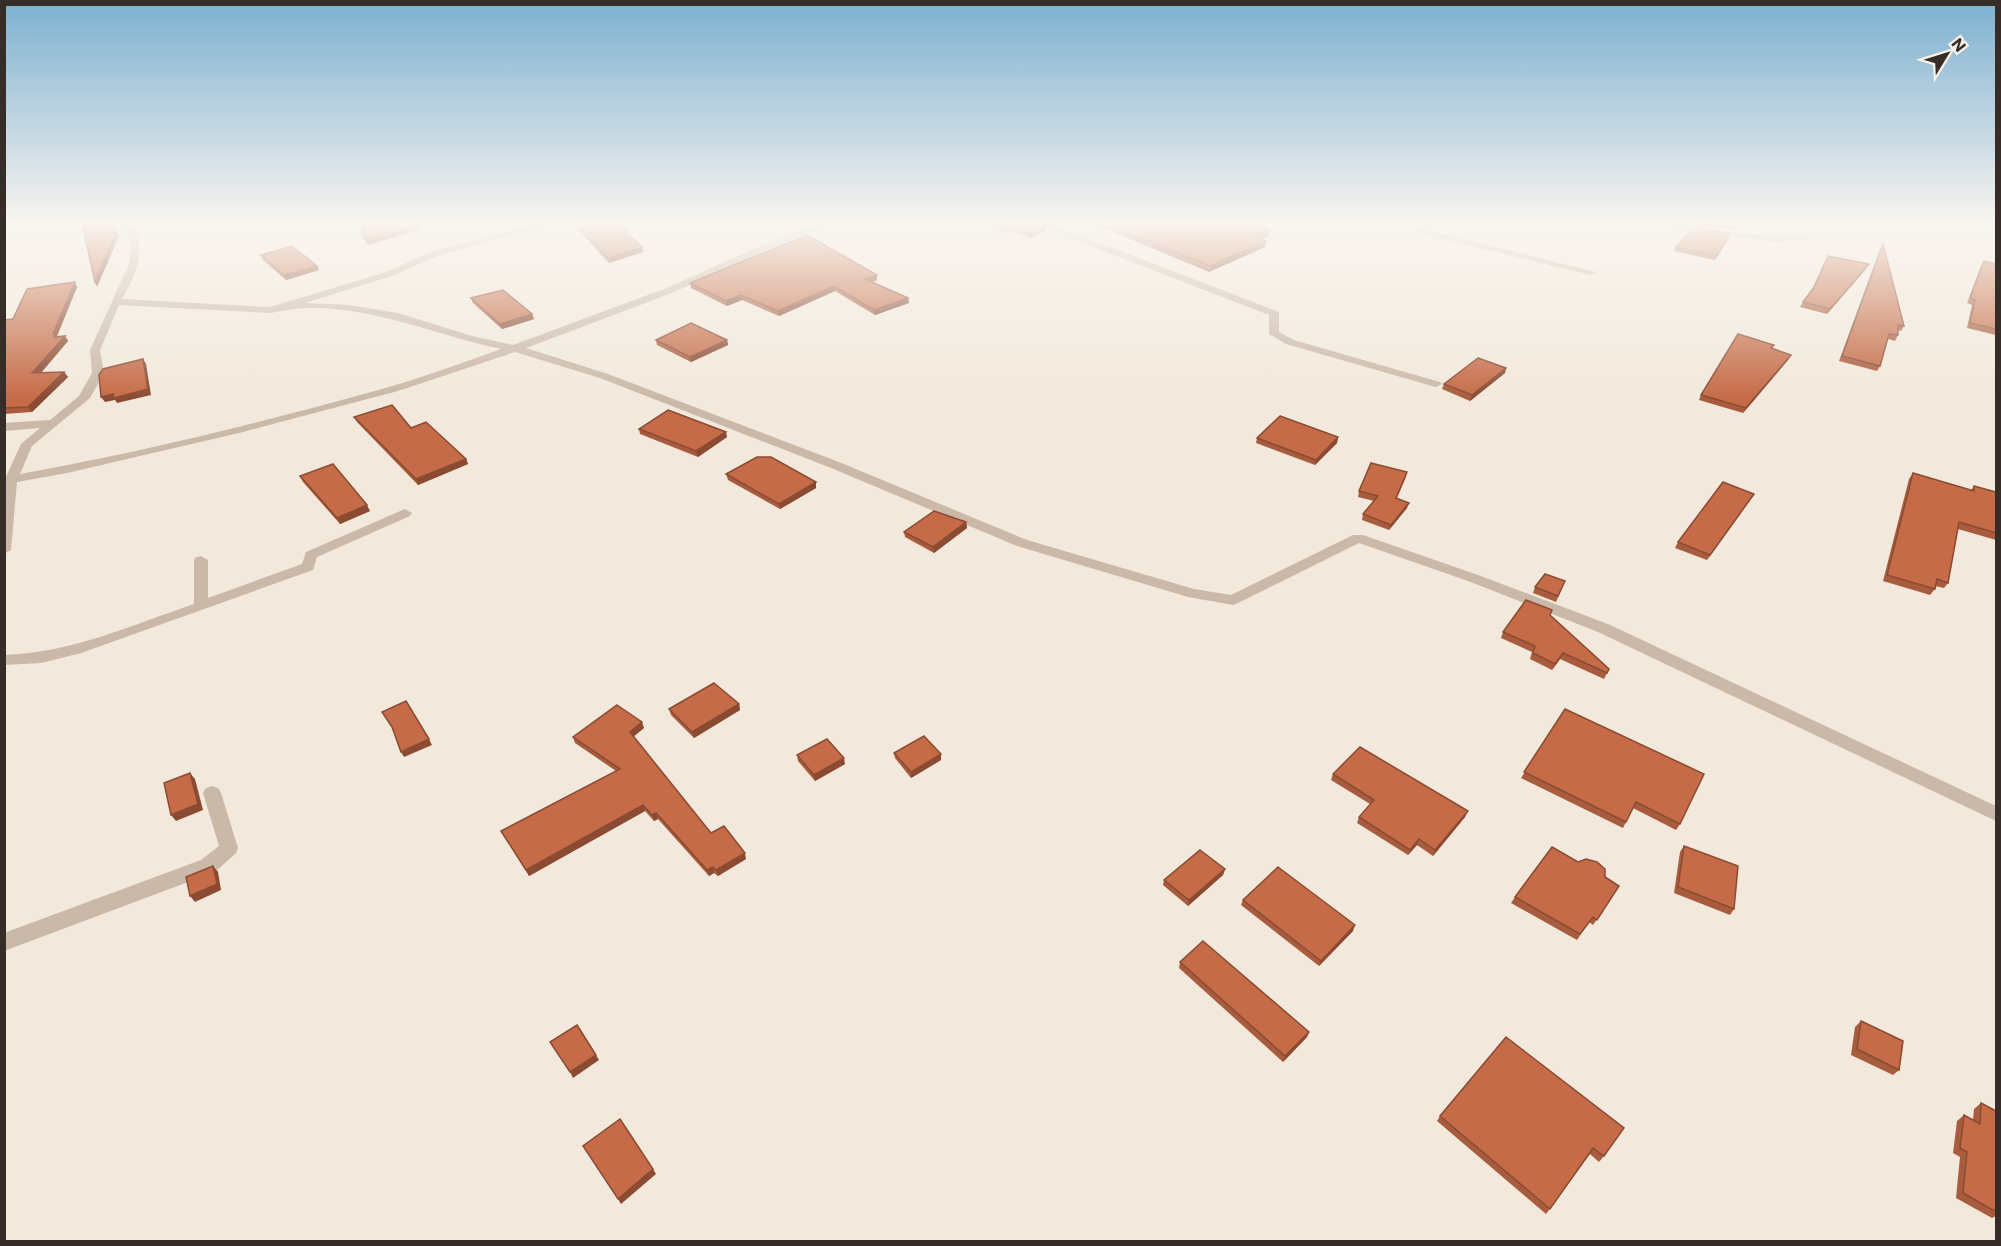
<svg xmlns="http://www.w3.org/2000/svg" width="2001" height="1246" font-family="Commissioner,sans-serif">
<rect width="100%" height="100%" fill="#f2e9dc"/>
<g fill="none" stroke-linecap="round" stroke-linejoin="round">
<g fill="#cab9a8" fill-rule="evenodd">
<path d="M124,224H133C147,252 136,274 122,299L270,307L386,272L433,251L539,224H555L439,255L392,276L305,303L349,305L398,313L472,336L513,345L664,289L776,239L820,224H834L782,243L672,293L526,348L608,374L839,462L1027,540L1194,589L1231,595L1353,535H1363L1478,575L1608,624L1996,806V821L1598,632L1468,581L1359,543L1238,603L1233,605L1188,597L1017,546L831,468L600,378L515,352L398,391L239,433L67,473L17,482L11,550L4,554L5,479L21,444L40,428L4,431V423L50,420L79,396L92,373L90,350L129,264L131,244ZM119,305L271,313C346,294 429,334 501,349C464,362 427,376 389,387C268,421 143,452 20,474L32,446L90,398L104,373L100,350Z"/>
<path d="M1033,224H1047L1090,239L1279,312V332L1294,340L1440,382L1442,384L1436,387L1432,386L1286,344L1269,334V315Z"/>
<path d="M1424,224H1434L1428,230L1596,272L1591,275L1418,233V229Z"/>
<path d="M1649,224C1691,224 1732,234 1774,236C1785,237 1802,231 1811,237L1806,240L1775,242Z"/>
<path d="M405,509L412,513L410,516L317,557L313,570L81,653L41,663L4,665V655C71,653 132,625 194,604V560L196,557L201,556L208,560V598L302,564L306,552Z"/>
<path d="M212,786L218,788L221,793L238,848L236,853L215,872L4,951V933L201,860L219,846L203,793L206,788Z"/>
</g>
</g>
<g fill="#a95c3d">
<path d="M573,224H618L643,252L609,263Z"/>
<path d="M985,224H1043L1046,231L1030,238L1011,231L1007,233Z"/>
<path d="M1094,224H1252L1270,230L1269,236L1260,239L1266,241L1265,247L1209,272Z"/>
<path d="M1697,224H1738L1734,230L1697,225Z"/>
<path d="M1731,233L1715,260L1674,251L1676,247Z"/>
<path d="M1883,244L1904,326L1901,331L1898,330V335L1895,341L1888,339L1880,366L1877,371L1839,361L1880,249Z"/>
<path d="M261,255L317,266L319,270L286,280L263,260Z"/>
<path d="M1984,261L1996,264V335L1967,328L1972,305L1967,303L1981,266Z"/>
<path d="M1866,269L1827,314L1800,307L1803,302Z"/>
<path d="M877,280L872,282L908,298L909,303L875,315L835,291L779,316L742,300L727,306L691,288L690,283Z"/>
<path d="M77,287L57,336H65L68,341L41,373L64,372L68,377L32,412L4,414V320L13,319Z"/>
<path d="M471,298L532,314L534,319L502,329L473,303Z"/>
<path d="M656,340H727L728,345L691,362L657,345Z"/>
<path d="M1774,345L1772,349L1791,355L1788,360L1743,413L1699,400L1701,395Z"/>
<path d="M1506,368L1505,373L1470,401L1442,389L1444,384Z"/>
<path d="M354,417L411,428L466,459L468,464L418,485L357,422Z"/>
<path d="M639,429L727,437L698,457L640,434Z"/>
<path d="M1338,437L1337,443L1315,465L1256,443L1257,438Z"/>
<path d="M1913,473L1971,490L1974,486L1996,492V540L1958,529L1948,583L1944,588L1935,586V589L1930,595L1883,581L1909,479Z"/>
<path d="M726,474L816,482V488L780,509L728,480Z"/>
<path d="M300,476L370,511L340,524L303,482Z"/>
<path d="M1406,477L1397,498L1407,508L1389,530L1362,520L1363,514L1374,501L1358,497L1359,491Z"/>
<path d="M1754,494L1707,560L1675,548L1678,542Z"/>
<path d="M966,522L967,528L934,553L905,537L904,532Z"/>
<path d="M1565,581L1556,602L1533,593L1535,587Z"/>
<path d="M1550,615L1609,669L1604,679L1560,659L1552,670L1530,659L1532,652L1501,638L1503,632Z"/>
<path d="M739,704L740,710L694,738L671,715L669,709Z"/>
<path d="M1565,709L1680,824L1676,830L1633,808L1623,828L1521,778Z"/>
<path d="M644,728L633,736L711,833L746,859L718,876L714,873L709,876L658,819L654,821L645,811L529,876L501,831L616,771L575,743L573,737Z"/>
<path d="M894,753L941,754V760L911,778L895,758Z"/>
<path d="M797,755L845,764L815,781L798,761Z"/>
<path d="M1333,774L1465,817L1433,856L1417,845L1408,855L1357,823L1359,817L1370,804L1331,780Z"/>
<path d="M1684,846L1734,909L1730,915L1674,893L1680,852Z"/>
<path d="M1578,862L1619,886L1593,925L1589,922L1577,940L1511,903L1515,897Z"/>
<path d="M1225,869L1223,875L1188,906L1163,885L1164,880Z"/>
<path d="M1243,900L1353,931L1319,966L1241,905Z"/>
<path d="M1180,962L1309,1032L1307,1037L1283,1062L1179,968Z"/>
<path d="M1861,1021L1899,1070L1893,1075L1851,1055L1855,1027Z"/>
<path d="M1506,1037L1604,1156L1599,1162L1590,1154L1546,1214L1437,1121L1440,1116Z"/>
<path d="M1981,1103L1996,1111V1216L1992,1218L1956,1198L1960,1157L1953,1153L1957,1121L1964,1115L1973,1120L1974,1109Z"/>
</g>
<g fill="#8a4b32">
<path d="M113,224L119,236L97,287L95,282Z"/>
<path d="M420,225L421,230L367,245L365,240Z"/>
<path d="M1011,225V231L1007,233V227Z"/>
<path d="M1046,226V231L1030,238L1031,232Z"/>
<path d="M1270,230L1269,236L1253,242V237Z"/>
<path d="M1266,241L1265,247L1209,272L1210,266Z"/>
<path d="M642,247L643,252L609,263L608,258Z"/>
<path d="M1869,264L1866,269L1827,314L1830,309Z"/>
<path d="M317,266L319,270L286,280L284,275Z"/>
<path d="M877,275V280L865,284V279Z"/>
<path d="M75,282L77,287L57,336L59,339L57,342L53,334Z"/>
<path d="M834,286L835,291L779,316L778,311Z"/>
<path d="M741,295L742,300L727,306L726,301Z"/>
<path d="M908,298L909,303L875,315L874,310Z"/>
<path d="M532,314L534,319L502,329L500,324Z"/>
<path d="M65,336L68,341L36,378L32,373Z"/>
<path d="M727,340L728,345L691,362L690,357Z"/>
<path d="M1791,355L1788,360L1743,413L1746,408Z"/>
<path d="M143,359L146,364L151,395L117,403L115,400L105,402L101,397Z"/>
<path d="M1506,368L1505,373L1470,401L1472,395Z"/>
<path d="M64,372L68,377L32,412L28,407Z"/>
<path d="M726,432L727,437L698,457L696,451Z"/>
<path d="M1338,437L1337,443L1315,465L1316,460Z"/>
<path d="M466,459L468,464L418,485L416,479Z"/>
<path d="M816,482V488L780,509L779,504Z"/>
<path d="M1754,494L1750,500L1707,560L1710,555Z"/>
<path d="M1409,503L1407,508L1389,530L1391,525Z"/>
<path d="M367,505L370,511L340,524L337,518Z"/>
<path d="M966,522L967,528L934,553L933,547Z"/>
<path d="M1563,653L1560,659L1552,670L1555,664Z"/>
<path d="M739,704L740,710L694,738L692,732Z"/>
<path d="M642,722L644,728L632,738L630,732Z"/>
<path d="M429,739L432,745L404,757L401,752Z"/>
<path d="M941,754V760L911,778V772Z"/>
<path d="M844,758L845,764L815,781L814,775Z"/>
<path d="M190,773L195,779L203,810L176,821L171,815Z"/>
<path d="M643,805L645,811L529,876L526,870Z"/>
<path d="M1468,811L1465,817L1433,856L1435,850Z"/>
<path d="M656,813L658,819L654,821L652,815Z"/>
<path d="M1419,839L1417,845L1408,855L1410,850Z"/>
<path d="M745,853L746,859L718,876L716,870Z"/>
<path d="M213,866L218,872L221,890L195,902L190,896Z"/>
<path d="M713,867L714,873L709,876L707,870Z"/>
<path d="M1225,869L1223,875L1188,906L1189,900Z"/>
<path d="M1355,925L1353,931L1319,966L1321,961Z"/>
<path d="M1309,1032L1307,1037L1283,1062L1285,1056Z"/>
<path d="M596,1055L599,1060L573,1078L570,1072Z"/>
<path d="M653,1169L656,1174L621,1204L618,1199Z"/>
</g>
<g fill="#c56b47" stroke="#8a4b32" stroke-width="1.5">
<path d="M82,224H113L117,231L95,282Z"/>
<path d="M361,224H417L420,225L365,240Z"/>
<path d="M576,224H618L642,247L608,258Z"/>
<path d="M999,224H1043L1046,226L1031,232L1011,225L1007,227Z"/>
<path d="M1108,224H1252L1270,230L1253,237L1266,241L1210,266Z"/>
<path d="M1693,228L1731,233L1717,256L1676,247Z"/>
<path d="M807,235L877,275L865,279L908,298L874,310L834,286L778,311L741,295L726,301L690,283Z"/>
<path d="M1883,244L1904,326L1898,325V335L1889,334L1880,366L1842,356Z"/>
<path d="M292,246L317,266L284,275L261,255Z"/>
<path d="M1828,256L1869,264L1830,309L1803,302L1814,287Z"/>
<path d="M1984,261L1996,264V329L1970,323L1975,300L1970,298Z"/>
<path d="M75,282L53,334H56L54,337L65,336L32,373L64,372L28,407L4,408V320L13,319L27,289Z"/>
<path d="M503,290L532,314L500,324L471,298Z"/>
<path d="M691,323L727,340L690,357L656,340Z"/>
<path d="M1738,334L1774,345L1771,348L1791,355L1746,408L1701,395Z"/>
<path d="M1478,358L1506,368L1472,395L1444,384Z"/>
<path d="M143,359L148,389L114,398L113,394L101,397L99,375L103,369Z"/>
<path d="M392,405L411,428L426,422L466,459L416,479L354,417Z"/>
<path d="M668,410L726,432L696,451L639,429Z"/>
<path d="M1280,416L1338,437L1316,460L1257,438Z"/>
<path d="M757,457H771L816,482L779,504L726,474Z"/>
<path d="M1371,463L1407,472L1396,498L1409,503L1391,525L1363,514L1378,496L1359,491Z"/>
<path d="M333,464L367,505L337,518L300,476Z"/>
<path d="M1913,473L1974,491V486L1996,492V533L1959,522L1948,583L1937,579L1935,589L1887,575Z"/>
<path d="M1723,482L1754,494L1710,555L1678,542Z"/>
<path d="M934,511L966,522L933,547L904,532Z"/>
<path d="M1545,574L1565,581L1558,596L1535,587Z"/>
<path d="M1526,600L1552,610L1550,615L1609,669L1607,673L1563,653L1555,664L1533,653L1535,646L1503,632Z"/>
<path d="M714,683L739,704L692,732L669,709Z"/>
<path d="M406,701L429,739L401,752L392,727L382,712Z"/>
<path d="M617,705L642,722L630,732L711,833L724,826L745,853L716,870L713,867L707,870L656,813L652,815L643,805L526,870L501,831L620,769L573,737Z"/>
<path d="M1565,709L1704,774L1680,824L1636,802L1626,822L1524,772Z"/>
<path d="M924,736L941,754L911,772L894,753Z"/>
<path d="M827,739L844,758L814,775L797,755Z"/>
<path d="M1360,747L1468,811L1435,850L1419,839L1410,850L1359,817L1374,800L1333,774Z"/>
<path d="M190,773L198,804L171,815L164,783Z"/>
<path d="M1684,846L1738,866L1734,909L1678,887Z"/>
<path d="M1552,847L1578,862L1586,859L1597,862L1605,869V877L1619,886L1597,920L1593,917L1580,934L1515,897Z"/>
<path d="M1200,850L1225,869L1189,900L1164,880Z"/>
<path d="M213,866L217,884L190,896L186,877Z"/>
<path d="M1278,867L1355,925L1321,961L1243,900Z"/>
<path d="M1203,941L1309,1032L1285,1056L1180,962Z"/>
<path d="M1861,1021L1903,1041L1899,1070L1857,1049Z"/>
<path d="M577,1025L596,1055L570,1072L550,1042Z"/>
<path d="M1506,1037L1624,1128L1604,1156L1593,1148L1550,1209L1440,1116Z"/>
<path d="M1981,1103L1996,1111V1212L1963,1193L1967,1152L1960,1148L1964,1115L1980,1124Z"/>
<path d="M620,1119L653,1169L618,1199L583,1146Z"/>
</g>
<linearGradient id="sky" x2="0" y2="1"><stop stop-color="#7cb0d1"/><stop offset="0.56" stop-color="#f9f5ef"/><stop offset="1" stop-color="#f9f5ef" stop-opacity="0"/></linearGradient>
<rect width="2001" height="399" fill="url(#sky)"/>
<rect width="2001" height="1246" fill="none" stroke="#372d28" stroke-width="12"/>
<g transform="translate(1947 54) rotate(52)" stroke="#f9f2e8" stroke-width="4.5" paint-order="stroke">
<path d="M0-4.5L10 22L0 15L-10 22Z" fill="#372d28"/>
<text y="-9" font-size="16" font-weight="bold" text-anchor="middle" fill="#372d28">N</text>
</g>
</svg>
